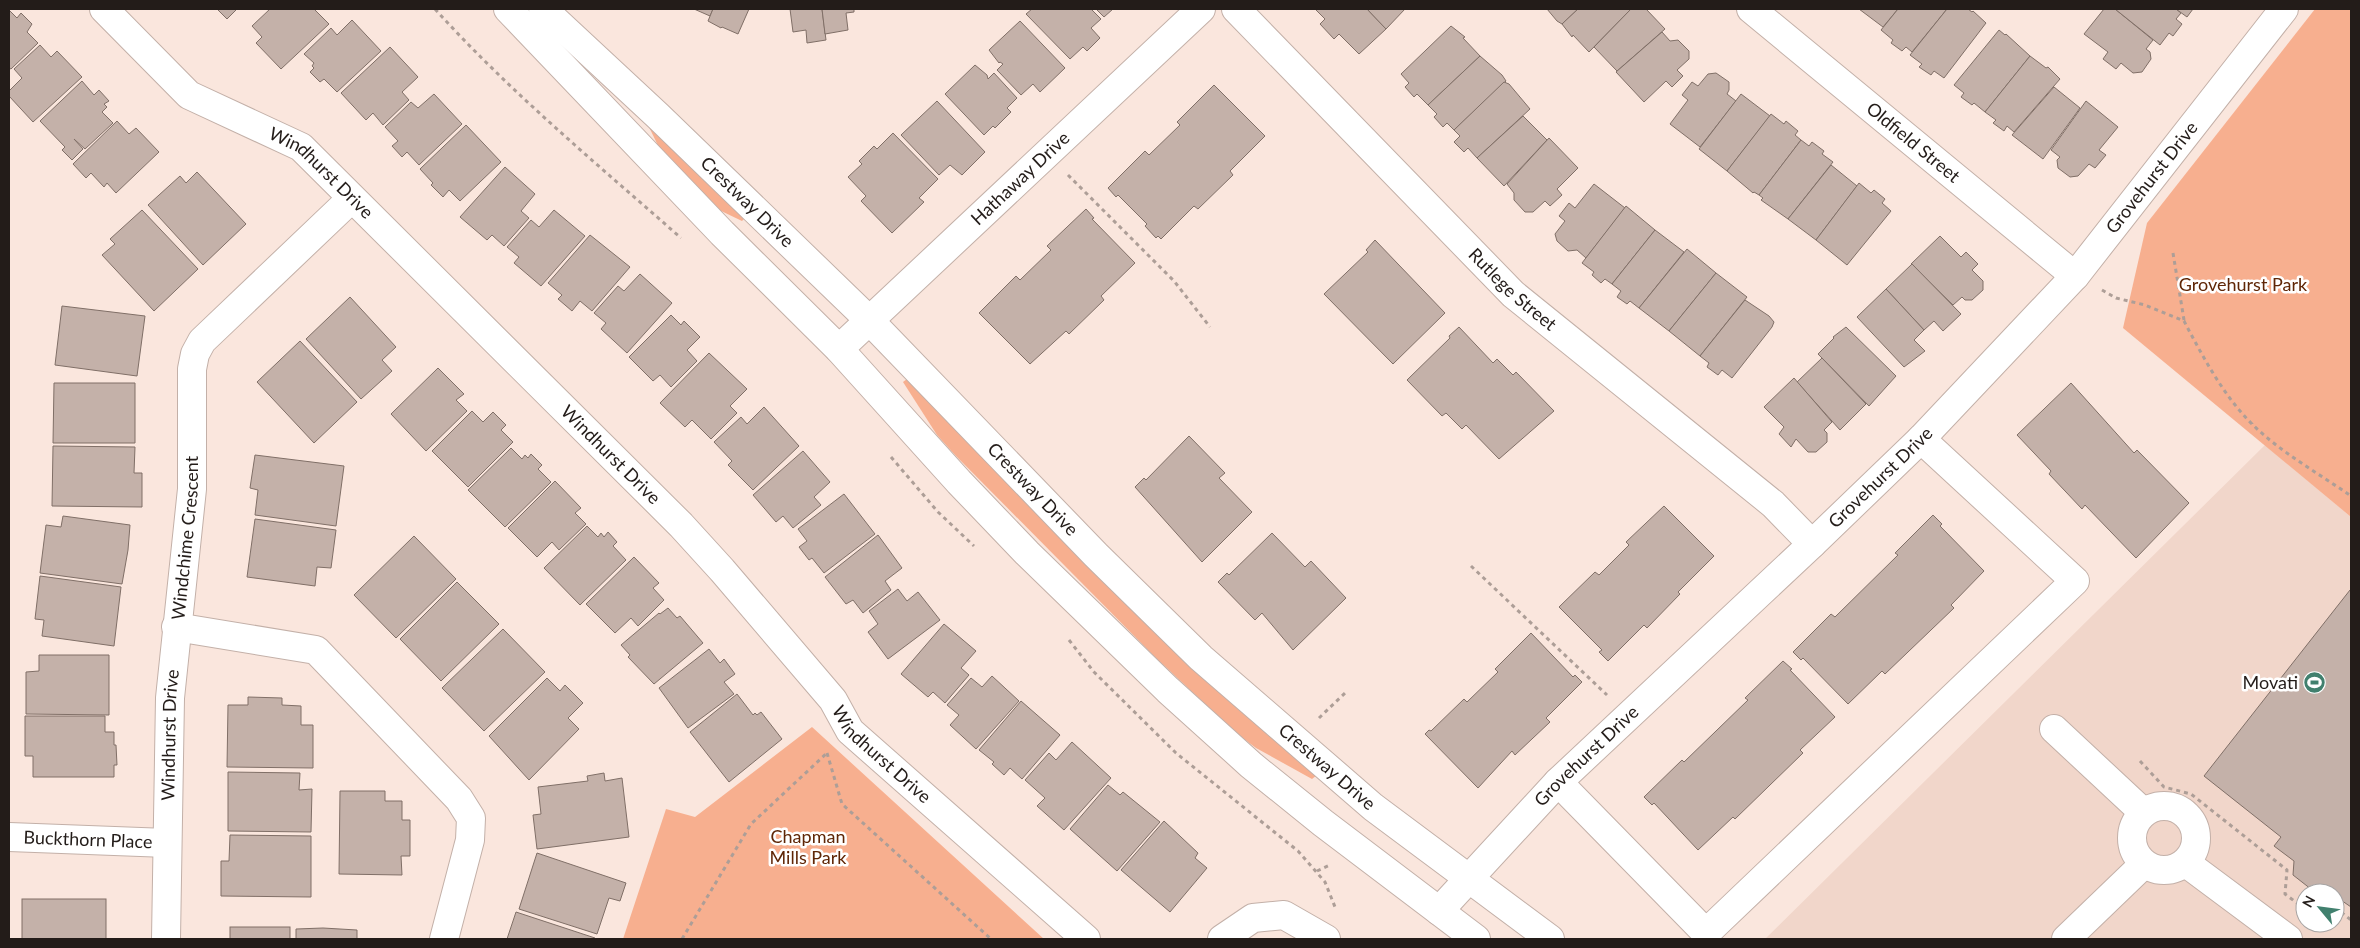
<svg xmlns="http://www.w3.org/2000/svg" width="2360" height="948" font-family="Lato,sans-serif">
<rect width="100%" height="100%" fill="#fae6dd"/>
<path fill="#f1d6ca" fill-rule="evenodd" d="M2265,445L2351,517V939H1765ZM2305,893H2335V923H2305Z"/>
<g fill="#f7af8f">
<path d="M2315,9H2351V517L2123,328L2147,223Z"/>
<path d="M650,122L747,216L742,221L715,208L665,160L649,127Z"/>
<path d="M907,379L1317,775L1312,779L1256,748L1236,733L1156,658L955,455L937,435L903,382Z"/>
<path d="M812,727L1044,939H623L666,809L695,817Z"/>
</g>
<g fill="#c4b1a9" stroke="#806f67">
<path d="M217,9H237L227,19Z"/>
<path d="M270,9H314L329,24L281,69L256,43L262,37L252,26Z"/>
<path d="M694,9H713L710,16Z"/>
<path d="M713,9H749L738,34L722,27L721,28L708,21Z"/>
<path d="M790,9H822L826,40L807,43L806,30L793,32Z"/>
<path d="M822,9H854V12L846,13L848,30L825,34Z"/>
<path d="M1032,9H1091L1101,19L1091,28L1100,38L1087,51L1083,47L1070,59L1026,14Z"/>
<path d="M1096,9H1113L1104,17Z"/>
<path d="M1315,9H1367L1386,29L1359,54L1339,34L1334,39L1320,24L1325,19Z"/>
<path d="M1367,9H1405L1386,29Z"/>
<path d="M1547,9H1578L1562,24L1557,21Z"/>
<path d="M1578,9H1631L1589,52L1573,35L1572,37L1562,24Z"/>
<path d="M1631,9H1646L1665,29L1617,71L1594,47Z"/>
<path d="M1859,9H1898L1883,27Z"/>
<path d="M1898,9H1947L1912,52L1906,47L1902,51L1891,43L1893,40L1881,30Z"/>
<path d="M1947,9H1968L1972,12L1973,11L1986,23L1944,78L1934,71L1931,75L1919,67L1922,64L1910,55Z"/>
<path d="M2104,9H2115L2153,40L2146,49L2150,52L2151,59L2142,72L2133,73L2121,63L2116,69L2103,59L2108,52L2084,34Z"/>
<path d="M2115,9H2176L2181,13L2176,19L2182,24L2173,36L2169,33L2160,45Z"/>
<path d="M2176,9H2193L2187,17Z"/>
<path d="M9,10L17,18L21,13L32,24L27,32L38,43L11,69L9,68Z"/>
<path d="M352,20L381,51L337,92L324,79L320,82L310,72L314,68L312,66L314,63L304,54L331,28L337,35Z"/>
<path d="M1020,21L1065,68L1040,92L1033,84L1021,95L997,70L1003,64L1000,62L999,63L989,50Z"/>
<path d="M1451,26L1465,37L1463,38L1480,56L1428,105L1417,94L1414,97L1405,87L1409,83L1401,74Z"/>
<path d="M1999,30L2005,35L2006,34L2030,56L1985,112L1974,103L1972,105L1961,97L1964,93L1954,85Z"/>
<path d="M1662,32L1670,41L1678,40L1689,51V59L1677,70L1683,76L1672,87L1666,81L1644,102L1616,72Z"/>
<path d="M40,45L51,57L57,51L82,77L33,122L9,96V91L22,78L14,69Z"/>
<path d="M390,47L418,77L402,92L409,100L383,125L373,113L366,120L341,93Z"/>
<path d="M1480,56L1502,75L1506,81L1454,130L1447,123L1443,127L1434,117L1437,114L1428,105Z"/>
<path d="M2030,56L2046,68L2048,67L2060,79L2014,132L2007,126L2004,131L1993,123L1996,120L1985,112Z"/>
<path d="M975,65L987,75L988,79L994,73L1017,98L1007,108L1011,112L995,128L993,126L984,135L945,94Z"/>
<path d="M1716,73L1729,82V90L1727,94L1736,101L1700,147L1670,124L1688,100L1682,95L1692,82L1698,86L1708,74Z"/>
<path d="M82,81L94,95L99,90L109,101L104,104L107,107L102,112L113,123L85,149L74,139L83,149L72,160L62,150L65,147L40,121Z"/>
<path d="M1504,82L1509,84L1530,109L1477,158L1468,148L1464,152L1454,142L1460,136L1454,130Z"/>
<path d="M1214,85L1265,136L1230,171L1233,175L1198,209L1194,206L1161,239L1158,236L1156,238L1145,226L1147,224L1118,195L1116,197L1108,188L1145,151L1149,155L1180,125L1177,122Z"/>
<path d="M2054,87L2080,108L2043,159L2012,135Z"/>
<path d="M434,94L462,124L419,165L407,152L402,157L392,146L398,141L385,127L411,102L418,108Z"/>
<path d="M1741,94L1770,116L1727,171L1699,149Z"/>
<path d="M937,101L985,152L962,175L950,165L939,175L901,135Z"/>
<path d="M2086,101L2118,127L2099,150L2106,155L2095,168L2089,164L2078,176L2070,177L2058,168L2057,160L2060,157L2051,150Z"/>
<path d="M1771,114L1784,124L1786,121L1798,131L1795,135L1801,140L1759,195L1754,192L1753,193L1727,171Z"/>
<path d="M1523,116L1547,140L1504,186L1477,158Z"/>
<path d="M117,121L129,134L136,128L159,152L116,193L107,183L104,187L91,173L86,178L73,164Z"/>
<path d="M466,125L501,162L460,201L449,190L443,197L431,185L433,183L420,169Z"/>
<path d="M893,133L938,179L919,198L924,202L892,233L861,201L866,196L848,177L862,164L859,161L874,146L877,149Z"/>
<path d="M1549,138L1578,168L1557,189L1562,195L1550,206L1545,201L1533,212H1525L1514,200V193L1507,184Z"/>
<path d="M1801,140L1809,146L1812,142L1824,151L1822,154L1833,162L1788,219L1761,200L1763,198L1759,195Z"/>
<path d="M1831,165L1857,186L1816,240L1788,219Z"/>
<path d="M505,167L535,194L521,211L529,218L504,246L492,235L487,240L460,217Z"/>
<path d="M197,172L246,224L203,265L148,205L180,176L186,183Z"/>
<path d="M1859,183L1871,193L1874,190L1885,199L1882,203L1891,211L1847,265L1816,240Z"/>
<path d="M1594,184L1625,208L1586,258L1577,250L1568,251L1557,241L1555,234L1565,221L1559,216L1569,203L1575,208Z"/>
<path d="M1626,206L1655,230L1612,284L1605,279L1601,283L1592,275L1594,272L1582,263Z"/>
<path d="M1086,209L1094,218L1092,219L1135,263L1101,296L1104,300L1069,334L1066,331L1030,364L979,313L1016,276L1020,280L1051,250L1047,246Z"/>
<path d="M142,210L198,269L154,311L102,255L115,244L110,239Z"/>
<path d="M554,210L585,236L541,286L514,263L519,257L507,247L531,220L539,227Z"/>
<path d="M1655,230L1684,252L1639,308L1630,301L1627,304L1617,297L1621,291L1612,284Z"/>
<path d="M590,235L630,267L592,311L580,301L572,311L558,299L562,295L548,283Z"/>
<path d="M1940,236L1961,257L1966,252L1978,264L1972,270L1983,281V290L1972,300H1965L1962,297L1953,305L1911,264Z"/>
<path d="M1375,240L1445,313L1393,364L1324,294L1368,252L1366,250Z"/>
<path d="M1687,249L1716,273L1669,331L1639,308Z"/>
<path d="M1912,264L1961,314L1943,331L1934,321L1924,330L1886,289Z"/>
<path d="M1716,273L1747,297L1700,356L1669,331Z"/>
<path d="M640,274L672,303L627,353L601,329L606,323L594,313L618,286L624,291Z"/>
<path d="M1886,289L1924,330L1914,340L1925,351L1904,367L1857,317Z"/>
<path d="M350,297L396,347L382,360L392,371L361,399L306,339Z"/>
<path d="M1745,300L1769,316L1774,322L1772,327L1732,378L1722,370L1718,375L1707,367L1709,363L1700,356Z"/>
<path d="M62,306L145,316L137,376L55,365Z"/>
<path d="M671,315L681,325L684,321L700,337L687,350L697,361L671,387L660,375L653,381L629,357Z"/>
<path d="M1459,327L1493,363L1497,359L1513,375L1516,372L1554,411L1499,459L1466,425L1462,429L1446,413L1442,416L1407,380L1450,338L1449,336Z"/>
<path d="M1846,327L1896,376L1869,406L1818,354L1834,338L1833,337Z"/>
<path d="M300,341L357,402L314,443L257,382Z"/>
<path d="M709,353L747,389L730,406L737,413L711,439L692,420L685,427L660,403Z"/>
<path d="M1822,358L1866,404L1840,430L1797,382Z"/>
<path d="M438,368L464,394L456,400L467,411L426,451L391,414Z"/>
<path d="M1794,378L1832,422L1824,430L1827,433V442L1816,452H1808L1796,439L1791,447L1779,434L1784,427L1764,407Z"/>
<path d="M54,383H135V443H53Z"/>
<path d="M2071,383L2134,453L2137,450L2189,503L2136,558L2085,505L2082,509L2049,474L2051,471L2017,435Z"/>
<path d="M764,407L799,446L753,490L728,465L732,461L714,442L741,417L747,424Z"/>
<path d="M472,411L483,422L493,412L506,425L501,430L513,442L468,487L432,451Z"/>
<path d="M1189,436L1225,473L1219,478L1252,512L1202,562L1135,487L1144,478L1146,480Z"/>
<path d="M53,446L135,447L134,473H142V507L52,506Z"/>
<path d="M511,448L522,459L525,455L528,458L531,454L542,465L538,469L551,482L505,527L468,490Z"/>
<path d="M803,451L830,482L814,497L821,505L793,528L783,516L776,522L753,495Z"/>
<path d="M255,455L344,466L336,526L255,515L258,490L250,488Z"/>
<path d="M555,481L581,508L575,513L586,524L559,550L552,542L537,557L508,528Z"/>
<path d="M844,494L875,534L824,573L812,558L809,560L799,547L807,541L798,529Z"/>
<path d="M1664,506L1714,556L1678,592L1680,594L1647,628L1644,625L1608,661L1599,652L1602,650L1559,607L1595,572L1599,575L1629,545L1626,542Z"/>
<path d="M1933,515L1942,524L1940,526L1984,571L1951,605L1954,608L1885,674L1882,671L1848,704L1803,658L1801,660L1793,652L1831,614L1835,617L1898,555L1895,553Z"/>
<path d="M63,516L130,525L128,550L122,584L40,573L46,525L61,527Z"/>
<path d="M255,519L336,530L331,568L317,567L315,586L247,577Z"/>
<path d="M587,526L598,537L601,533L604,537L608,532L617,542L613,546L626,560L580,605L544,568Z"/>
<path d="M1272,533L1305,567L1311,561L1346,598L1293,650L1262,613L1255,620L1218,582L1227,573L1229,575Z"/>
<path d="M878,535L902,568L885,581L891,590L863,613L853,600L846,604L825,577Z"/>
<path d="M414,536L456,579L396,638L354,595Z"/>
<path d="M634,557L659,583L653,588L664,600L638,626L631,618L615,633L586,604Z"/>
<path d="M40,576L121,587L114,646L42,636L44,620L35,619Z"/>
<path d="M457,582L499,624L441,681L400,639Z"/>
<path d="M898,589L907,601L918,592L940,620L888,659L868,632L878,624L869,611Z"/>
<path d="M2350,590L2351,591V907L2335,896V893H2316L2293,875L2294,861L2274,846L2281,837L2204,776Z"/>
<path d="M668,608L677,618L680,616L703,643L654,684L628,657L630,655L621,645L659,613L660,614Z"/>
<path d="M944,624L976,651L961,668L969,675L945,703L933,692L928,697L901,674Z"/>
<path d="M503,629L545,672L484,731L442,688Z"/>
<path d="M1531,633L1573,677L1575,675L1582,682L1546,718L1550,722L1515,755L1512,751L1478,788L1425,734L1429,730L1431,731L1464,699L1467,702L1498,672L1495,669Z"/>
<path d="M709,649L720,663L724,659L735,674L724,682L734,694L688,728L659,688Z"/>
<path d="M39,655H109V715L26,714V672L39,671Z"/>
<path d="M1783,661L1792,669L1790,670L1835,717L1800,750L1803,753L1735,819L1733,817L1698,850L1654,803L1652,805L1644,797L1682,760L1684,762L1748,700L1745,698Z"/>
<path d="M992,676L1019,701L976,749L950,725L959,715L947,705L971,678L982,687Z"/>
<path d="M547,678L560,691L565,685L583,703L568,718L579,729L529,780L489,736Z"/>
<path d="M737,694L753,715L755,713L757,715L761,712L782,739L729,782L690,732Z"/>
<path d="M248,697L282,698V705L301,706V725H313V768L227,767L228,705H248Z"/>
<path d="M1021,701L1060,735L1022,779L1010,768L1004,775L992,764L994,762L979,750Z"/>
<path d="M25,716H105V732H114V745H116L117,765H114V777H33V756H25Z"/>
<path d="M1072,742L1111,778L1064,830L1037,806L1045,798L1025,780L1049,753L1056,760Z"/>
<path d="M228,772L300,773L299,790L312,789L311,832L228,831Z"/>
<path d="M604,773L605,781L622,778L629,837L537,849L533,815L541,814L538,787L588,781L587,776Z"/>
<path d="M1108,785L1120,795L1123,792L1160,822L1117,871L1070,829Z"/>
<path d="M340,791H385V801H402V820H410V856H401L402,875L339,874Z"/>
<path d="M1164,821L1198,853L1195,858L1207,868L1170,912L1121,870Z"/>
<path d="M230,835L311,836V897L221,896V861H229Z"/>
<path d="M537,853L626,883L620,901L609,898L597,934L519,909Z"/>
<rect x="22" y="899" width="84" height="40"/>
<path d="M516,912L595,938L594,939H507Z"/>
<rect x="230" y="927" width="60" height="12"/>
<path d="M323,928L357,930V939H296V929Z"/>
</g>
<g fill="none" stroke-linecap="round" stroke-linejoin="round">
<defs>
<g id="minor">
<path id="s1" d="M104,9L189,95L301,147L681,525L722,570L833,700L850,731L1086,939"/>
<path d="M508,9L722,233L839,349L959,482L1027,553L1168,690L1251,765L1323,823L1476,939"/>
<path id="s2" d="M543,9L658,116L869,320L1096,555L1201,658L1373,807L1550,939"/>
<path id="s3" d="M1236,9L1513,294L1773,504L1812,544"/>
<path id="s4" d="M1751,9L2075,276"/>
<path id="s5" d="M839,349L1201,9"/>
<path d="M176,627L316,650L459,799L471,818L470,840L444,939"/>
<path d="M2054,729L2143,812"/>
<path d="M1558,782L1706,933L2075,581L1921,439"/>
<circle cx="2164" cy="838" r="32"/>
<path id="s6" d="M9,837L167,843"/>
<path d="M2186,863L2288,939"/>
<path id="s7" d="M1439,911L1558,782L1812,544L1921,439L2075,276L2284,9"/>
<path id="s8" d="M166,939L170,698L192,489V369L195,354L202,341L351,199"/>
<path d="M1222,939L1253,918L1284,915L1326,939"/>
<path d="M2066,939L2144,864"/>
</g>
</defs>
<use href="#minor" stroke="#c3b0a8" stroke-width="30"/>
<g stroke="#ad9e97" stroke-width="3" stroke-dasharray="4 4" stroke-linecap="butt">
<path d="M435,9C510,92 597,164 681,238"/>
<path d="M1068,175L1174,281L1210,327"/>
<path d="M2173,253L2184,320"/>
<path d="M2102,290L2116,298L2145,305L2184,321C2203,357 2223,395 2252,424C2280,452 2318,473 2351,496"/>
<path d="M891,457L938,512L974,546"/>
<path d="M1471,566L1607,695"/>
<path d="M1069,640L1094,672L1176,753L1298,851L1325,882L1335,907"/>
<path d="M1319,718L1345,693"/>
<path d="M827,753L842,804L991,939"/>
<path d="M2140,761L2164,787L2191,794L2287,870L2285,894L2305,909"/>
<path d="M1317,871L1330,865"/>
<path d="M2335,907L2351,920"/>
<path d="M682,939L751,824L828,752"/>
</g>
<use href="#minor" stroke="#fff" stroke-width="28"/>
</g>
<defs>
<symbol id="stadium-disc" viewBox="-11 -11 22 22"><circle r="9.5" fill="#41806e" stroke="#fff"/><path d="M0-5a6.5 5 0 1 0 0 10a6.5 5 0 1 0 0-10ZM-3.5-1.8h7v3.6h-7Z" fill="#fff"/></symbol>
</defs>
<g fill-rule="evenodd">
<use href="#stadium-disc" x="2302" y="670" width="25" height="25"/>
</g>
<g text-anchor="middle" stroke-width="5" stroke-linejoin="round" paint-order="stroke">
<g font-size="18" fill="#231c19" stroke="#fff">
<text dy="6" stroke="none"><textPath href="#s4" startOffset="210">Oldfield Street</textPath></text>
<text dy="6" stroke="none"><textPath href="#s1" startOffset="276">Windhurst Drive</textPath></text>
<text dy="6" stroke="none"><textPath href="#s7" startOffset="1024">Grovehurst Drive</textPath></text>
<text dy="6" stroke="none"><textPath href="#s5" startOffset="249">Hathaway Drive</textPath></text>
<text dy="6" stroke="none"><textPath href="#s2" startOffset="281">Crestway Drive</textPath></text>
<text dy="6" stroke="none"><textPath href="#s3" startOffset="394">Rutlege Street</textPath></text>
<text dy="6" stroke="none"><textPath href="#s1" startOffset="681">Windhurst Drive</textPath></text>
<text dy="6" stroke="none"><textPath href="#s7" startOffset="619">Grovehurst Drive</textPath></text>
<text dy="6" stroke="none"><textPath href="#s2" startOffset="686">Crestway Drive</textPath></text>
<text dy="6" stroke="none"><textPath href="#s8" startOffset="402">Windchime Crescent</textPath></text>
<text dy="6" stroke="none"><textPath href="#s8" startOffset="204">Windhurst Drive</textPath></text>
<text dy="6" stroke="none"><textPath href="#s1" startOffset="1086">Windhurst Drive</textPath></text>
<text dy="6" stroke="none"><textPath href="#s7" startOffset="214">Grovehurst Drive</textPath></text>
<text dy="6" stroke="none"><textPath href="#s2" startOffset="1091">Crestway Drive</textPath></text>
<text dy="6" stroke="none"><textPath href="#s6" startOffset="79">Buckthorn Place</textPath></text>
</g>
<g font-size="18" fill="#5f2606" stroke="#fff">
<text x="2243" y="291">Grovehurst Park</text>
<text x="808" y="843">Chapman<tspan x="808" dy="21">Mills Park</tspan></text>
</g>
<g font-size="18" fill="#231c19" stroke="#fff" text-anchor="end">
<text x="2298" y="689">Movati</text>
</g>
</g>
<rect width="2360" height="948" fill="none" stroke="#231c19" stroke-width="20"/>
<g transform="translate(2320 908) rotate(299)"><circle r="24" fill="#ffffff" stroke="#a7a4a3"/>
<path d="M0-4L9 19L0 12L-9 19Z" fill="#41806e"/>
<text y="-8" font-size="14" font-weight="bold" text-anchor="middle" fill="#231c19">N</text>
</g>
</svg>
